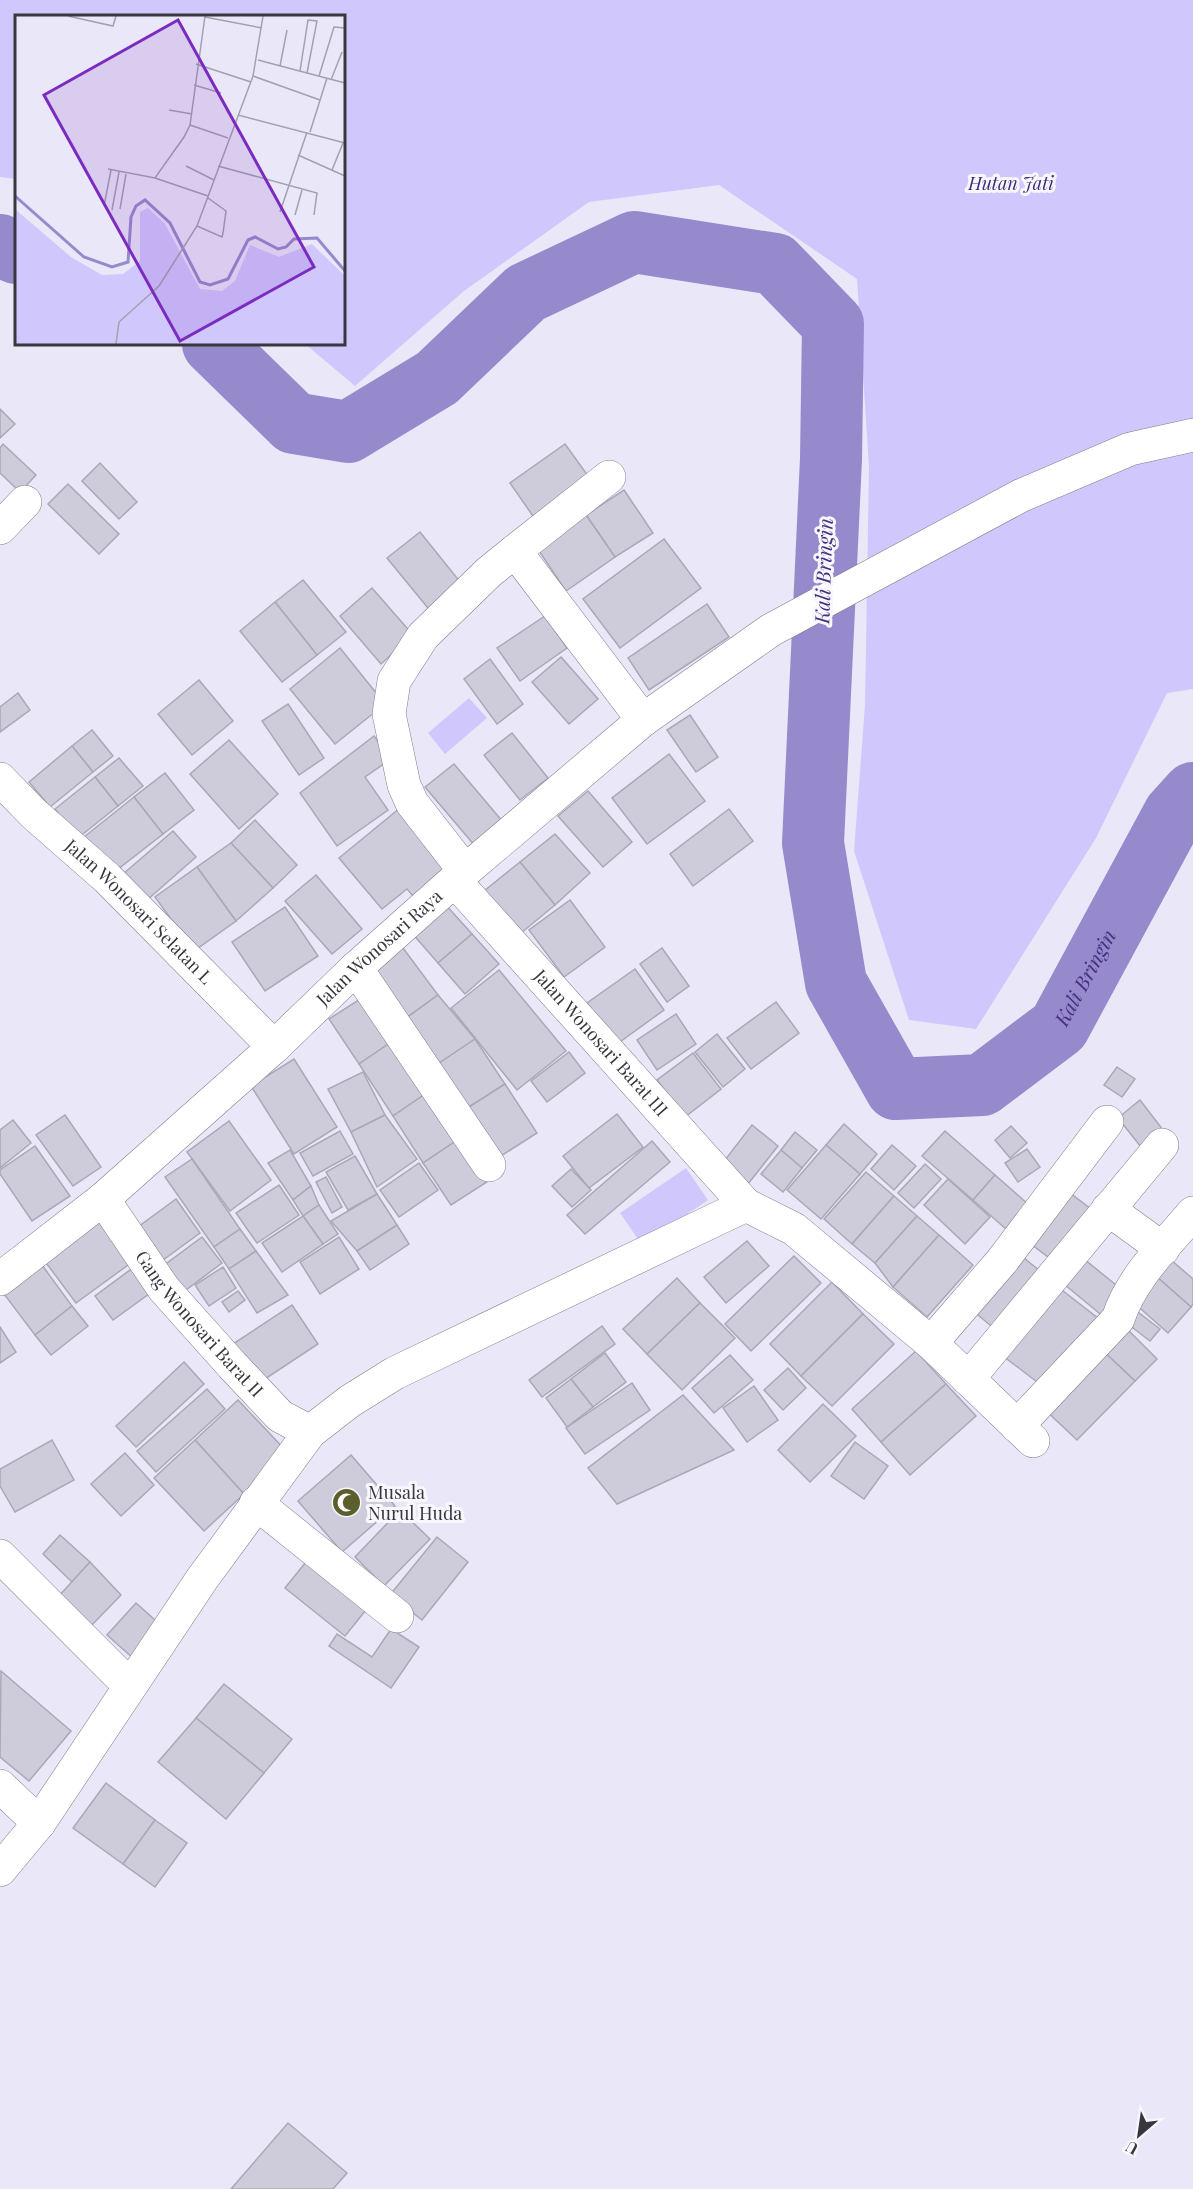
<svg xmlns="http://www.w3.org/2000/svg" width="1193" height="2189" font-family="'Playfair Display',serif">
<rect width="100%" height="100%" fill="#eae8f8"/>
<g fill="#d0c8fd">
<path d="M0,0H1193V689L1167,693L1096,838L976,1029L909,1020L854,851L865,705L869,467L857,279L719,185L589,202L464,291L355,386L305,344H344V16H16V179L0,177Z"/>
<path d="M469,698L487,718L445,754L428,733Z"/>
<path d="M686,1168L708,1200L642,1245L620,1213Z"/>
</g>
<g fill="none" stroke-linecap="round" stroke-linejoin="round">
<g stroke="#968acd" stroke-width="62">
<path d="M0,245L16,253"/>
<path id="s1" d="M213,344L294,423L348,432L437,378L526,293L634,242L775,264L833,324L831,459L813,843L836,983L896,1089L982,1085L1059,1027L1174,814L1193,793"/>
</g>
</g>
<g fill="#ceccdb" stroke="#aaa8b7" stroke-width="1.5">
<path d="M0,409L15,424L0,438Z"/>
<path d="M3,444L36,475L20,492L0,473V448Z"/>
<path d="M565,444L591,480L535,519L510,483Z"/>
<path d="M100,463L137,502L119,519L82,481Z"/>
<path d="M68,484L119,534L99,554L48,504Z"/>
<path d="M624,490L653,533L615,557L586,515Z"/>
<path d="M586,515L615,557L566,591L537,548Z"/>
<path d="M420,532L465,588L432,613L387,558Z"/>
<path d="M664,539L701,588L620,648L583,599Z"/>
<path d="M303,580L346,632L317,655L275,602Z"/>
<path d="M372,588L413,635L381,664L340,616Z"/>
<path d="M275,602L317,655L282,682L240,631Z"/>
<path d="M707,604L729,637L649,690L628,658Z"/>
<path d="M545,616L567,648L520,681L497,648Z"/>
<path d="M340,648L385,704L335,744L290,689Z"/>
<path d="M561,657L598,699L569,724L532,682Z"/>
<path d="M490,659L523,704L497,724L464,679Z"/>
<path d="M199,680L233,721L192,755L158,714Z"/>
<path d="M18,693L30,710L0,732V707Z"/>
<path d="M288,704L324,758L299,775L262,721Z"/>
<path d="M690,715L718,757L696,772L667,730Z"/>
<path d="M92,730L113,756L93,772L72,746Z"/>
<path d="M512,733L548,778L520,800L484,755Z"/>
<path d="M374,736L391,759L365,777L388,810L337,846L300,793Z"/>
<path d="M229,740L278,794L239,829L190,774Z"/>
<path d="M72,746L93,772L50,807L29,782Z"/>
<path d="M669,754L705,801L647,844L612,798Z"/>
<path d="M119,758L143,786L118,806L95,777Z"/>
<path d="M454,764L503,822L475,846L425,787Z"/>
<path d="M165,773L194,810L163,834L134,797Z"/>
<path d="M95,777L118,806L78,838L55,809Z"/>
<path d="M588,791L632,842L603,867L558,816Z"/>
<path d="M134,797L163,834L113,873L84,837Z"/>
<path d="M400,808L451,876L419,903L407,889L382,909L339,858Z"/>
<path d="M729,809L753,841L693,886L670,854Z"/>
<path d="M255,820L297,865L273,888L231,843Z"/>
<path d="M173,831L196,857L146,901L123,874Z"/>
<path d="M555,834L590,873L555,905L520,862Z"/>
<path d="M231,843L273,888L236,921L197,867Z"/>
<path d="M520,862L555,905L515,938L479,895Z"/>
<path d="M197,867L236,921L194,951L155,897Z"/>
<path d="M316,875L362,929L332,954L285,901Z"/>
<path d="M570,900L605,947L564,977L529,930Z"/>
<path d="M444,903L472,934L438,963L411,932Z"/>
<path d="M285,907L318,956L265,991L232,942Z"/>
<path d="M472,934L499,964L465,994L438,963Z"/>
<path d="M403,948L438,995L398,1024L364,975Z"/>
<path d="M662,948L689,986L667,1002L640,964Z"/>
<path d="M635,969L664,1010L617,1044L587,1003Z"/>
<path d="M499,970L566,1051L517,1090L451,1008Z"/>
<path d="M371,992L400,1036L359,1064L329,1019Z"/>
<path d="M438,995L475,1039L429,1070L398,1024Z"/>
<path d="M776,1002L799,1033L751,1069L727,1038Z"/>
<path d="M676,1014L696,1044L657,1070L637,1040Z"/>
<path d="M717,1034L745,1069L723,1087L695,1052Z"/>
<path d="M400,1036L434,1088L393,1116L359,1064Z"/>
<path d="M475,1039L505,1084L458,1114L429,1070Z"/>
<path d="M569,1052L585,1073L547,1102L531,1081Z"/>
<path d="M693,1053L721,1089L685,1117L657,1080Z"/>
<path d="M294,1059L337,1127L294,1154L251,1086Z"/>
<path d="M1117,1067L1135,1079L1122,1097L1104,1085Z"/>
<path d="M363,1072L385,1115L351,1132L328,1089Z"/>
<path d="M505,1084L537,1133L490,1163L458,1114Z"/>
<path d="M434,1088L465,1135L423,1163L393,1116Z"/>
<path d="M1140,1100L1167,1135L1145,1152L1118,1118Z"/>
<path d="M617,1114L643,1147L589,1188L563,1156Z"/>
<path d="M65,1115L101,1167L73,1186L36,1135Z"/>
<path d="M385,1115L417,1159L377,1187L351,1132Z"/>
<path d="M13,1120L31,1143L0,1168V1130Z"/>
<path d="M229,1121L271,1180L230,1211L187,1152Z"/>
<path d="M844,1124L877,1154L860,1174L826,1145Z"/>
<path d="M752,1125L778,1146L744,1189L718,1169Z"/>
<path d="M1011,1126L1027,1143L1010,1158L995,1140Z"/>
<path d="M340,1131L353,1154L313,1176L300,1153Z"/>
<path d="M945,1131L995,1175L973,1200L922,1156Z"/>
<path d="M795,1132L817,1150L802,1168L781,1150Z"/>
<path d="M465,1135L493,1178L451,1205L423,1163Z"/>
<path d="M652,1141L670,1162L585,1234L567,1215Z"/>
<path d="M826,1145L860,1174L821,1219L787,1190Z"/>
<path d="M892,1145L916,1166L894,1190L871,1169Z"/>
<path d="M35,1146L70,1196L32,1221L0,1174V1170Z"/>
<path d="M1027,1149L1040,1167L1018,1182L1005,1163Z"/>
<path d="M290,1150L311,1186L293,1200L268,1163Z"/>
<path d="M781,1150L802,1168L783,1192L761,1174Z"/>
<path d="M355,1156L377,1194L348,1210L326,1172Z"/>
<path d="M192,1159L240,1229L214,1247L165,1177Z"/>
<path d="M419,1163L438,1190L399,1217L380,1190Z"/>
<path d="M925,1164L941,1179L914,1208L898,1193Z"/>
<path d="M571,1169L591,1190L572,1207L552,1186Z"/>
<path d="M866,1172L894,1196L852,1244L824,1219Z"/>
<path d="M995,1175L1029,1205L1007,1230L973,1200Z"/>
<path d="M326,1177L342,1207L332,1213L316,1182Z"/>
<path d="M948,1179L990,1217L965,1244L924,1205Z"/>
<path d="M279,1185L299,1215L257,1243L236,1213Z"/>
<path d="M311,1186L319,1205L303,1216L293,1200Z"/>
<path d="M1066,1190L1095,1212L1056,1263L1027,1241Z"/>
<path d="M377,1194L397,1225L357,1251L331,1221Z"/>
<path d="M894,1196L917,1216L875,1263L852,1244Z"/>
<path d="M176,1199L200,1233L152,1268L127,1235Z"/>
<path d="M319,1205L338,1234L323,1244L303,1216Z"/>
<path d="M104,1209L139,1257L76,1303L41,1256Z"/>
<path d="M303,1216L323,1244L282,1272L262,1243Z"/>
<path d="M917,1216L939,1235L893,1287L875,1263Z"/>
<path d="M397,1225L409,1244L370,1270L357,1251Z"/>
<path d="M240,1229L256,1251L229,1269L214,1247Z"/>
<path d="M939,1235L973,1265L927,1317L893,1287Z"/>
<path d="M202,1237L222,1263L174,1299L155,1272Z"/>
<path d="M339,1237L359,1269L320,1294L300,1262Z"/>
<path d="M747,1241L769,1266L726,1303L704,1277Z"/>
<path d="M256,1251L288,1295L257,1313L229,1269Z"/>
<path d="M1018,1253L1046,1276L1001,1334L973,1311Z"/>
<path d="M1079,1255L1126,1293L1105,1318L1059,1280Z"/>
<path d="M794,1256L821,1283L751,1351L725,1324Z"/>
<path d="M1170,1259L1193,1279V1304L1191,1307L1156,1276Z"/>
<path d="M142,1261L160,1286L113,1320L95,1296Z"/>
<path d="M42,1265L72,1306L35,1335L4,1294Z"/>
<path d="M223,1267L236,1288L209,1306L195,1285Z"/>
<path d="M1156,1276L1191,1307L1168,1333L1133,1302Z"/>
<path d="M677,1278L700,1303L647,1354L623,1329Z"/>
<path d="M832,1282L863,1314L801,1376L770,1344Z"/>
<path d="M1058,1287L1099,1319L1045,1388L1003,1356Z"/>
<path d="M238,1291L245,1300L229,1312L222,1302Z"/>
<path d="M700,1303L735,1338L682,1390L647,1354Z"/>
<path d="M292,1305L318,1344L259,1383L233,1344Z"/>
<path d="M72,1306L88,1326L51,1355L35,1335Z"/>
<path d="M1134,1309L1160,1329L1150,1341L1124,1321Z"/>
<path d="M863,1314L894,1344L832,1406L801,1376Z"/>
<path d="M1122,1324L1157,1359L1135,1381L1099,1347Z"/>
<path d="M602,1326L615,1344L542,1397L529,1380Z"/>
<path d="M0,1327L16,1352L0,1363Z"/>
<path d="M1099,1347L1135,1381L1077,1440L1041,1406Z"/>
<path d="M916,1351L946,1384L881,1442L852,1409Z"/>
<path d="M605,1353L626,1382L593,1407L571,1379Z"/>
<path d="M730,1355L753,1380L714,1413L692,1388Z"/>
<path d="M184,1362L204,1384L136,1447L116,1426Z"/>
<path d="M788,1368L806,1388L783,1410L764,1390Z"/>
<path d="M571,1379L593,1407L567,1427L546,1398Z"/>
<path d="M632,1383L650,1410L585,1454L566,1428Z"/>
<path d="M946,1384L976,1416L910,1475L881,1442Z"/>
<path d="M754,1386L778,1420L747,1442L723,1408Z"/>
<path d="M207,1389L225,1409L156,1472L137,1451Z"/>
<path d="M683,1395L734,1450L617,1504L588,1468Z"/>
<path d="M238,1400L288,1453L244,1494L195,1440Z"/>
<path d="M823,1404L856,1436L810,1482L778,1450Z"/>
<path d="M52,1440L74,1480L15,1512L0,1486V1469Z"/>
<path d="M195,1440L244,1494L204,1531L154,1478Z"/>
<path d="M855,1442L888,1466L864,1499L831,1476Z"/>
<path d="M125,1453L154,1485L121,1516L91,1484Z"/>
<path d="M351,1455L395,1506L342,1552L298,1501Z"/>
<path d="M400,1510L430,1539L384,1586L355,1557Z"/>
<path d="M60,1535L90,1562L72,1582L43,1554Z"/>
<path d="M437,1537L468,1562L422,1620L390,1595Z"/>
<path d="M310,1557L370,1605L345,1636L285,1588Z"/>
<path d="M90,1562L121,1595L90,1627L58,1597Z"/>
<path d="M136,1603L163,1627L134,1659L107,1635Z"/>
<path d="M391,1629L419,1647L391,1688L329,1646L337,1634L372,1657Z"/>
<path d="M1,1671L71,1731L29,1781L0,1757Z"/>
<path d="M224,1684L292,1739L264,1773L196,1718Z"/>
<path d="M196,1718L264,1773L226,1819L158,1762Z"/>
<path d="M106,1783L155,1820L123,1864L73,1828Z"/>
<path d="M155,1820L187,1843L155,1887L123,1864Z"/>
<path d="M288,2123L347,2173L333,2189H231Z"/>
</g>
<g fill="none" stroke-linecap="round" stroke-linejoin="round">
<defs>
<g id="minor">
<path d="M0,528L25,502"/>
<path d="M515,551L609,477"/>
<path id="s2" d="M0,779L34,814L107,878L274,1047"/>
<path d="M465,871L412,803L404,785L389,714L394,681L423,636L489,572L515,551L643,720"/>
<path id="s3" d="M455,881L746,1205"/>
<path d="M356,968L489,1165"/>
<path id="s4" d="M103,1199L164,1289L232,1365L280,1416L310,1432"/>
<path d="M1108,1209L1163,1249"/>
<path id="s5" d="M0,1279L103,1199L274,1047L356,968L465,871L643,720L771,630L1020,496L1130,449L1193,435"/>
<path d="M931,1343L1002,1261L1107,1122"/>
<path d="M968,1379L1162,1145"/>
<path d="M1017,1426L1118,1319C1131,1278 1166,1245 1193,1213"/>
<path d="M256,1503L397,1616"/>
<path d="M0,1556L130,1686"/>
<path d="M0,1786L39,1823"/>
<path d="M0,1870L39,1823L202,1579L310,1432L350,1401L395,1373L746,1205L794,1229L931,1343L1033,1441"/>
</g>
</defs>
<use href="#minor" stroke="#7e7d8a" stroke-width="34"/>
<use href="#minor" stroke="#fff" stroke-width="33"/>
</g>
<defs>
<symbol id="mosque-disc" viewBox="-11 -11 22 22"><circle r="9.5" fill="#5c5e2c" stroke="#f8f7fd"/><path d="M3.5-4.9A6 6 0 1 0 3.5 4.9A5 5 0 1 1 3.5-4.9Z" fill="#fff"/></symbol>
</defs>
<g fill-rule="evenodd">
<use href="#mosque-disc" x="330" y="1486" width="33" height="33"/>
</g>
<g text-anchor="middle" stroke-width="6" stroke-linejoin="round" paint-order="stroke">
<g font-size="18" font-style="italic" fill="#412c7a" stroke="#f8f7fd">
<text x="1011" y="190">Hutan Jati</text>
</g>
<g font-size="18" fill="#38373d" stroke="#f8f7fd">
<text dy="6" stroke="none"><textPath href="#s2" startOffset="192">Jalan Wonosari Selatan L</textPath></text>
<text dy="6" stroke="none"><textPath href="#s5" startOffset="504">Jalan Wonosari Raya</textPath></text>
<text dy="6" stroke="none"><textPath href="#s3" startOffset="218">Jalan Wonosari Barat III</textPath></text>
<text dy="6" stroke="none"><textPath href="#s4" startOffset="158">Gang Wonosari Barat II</textPath></text>
</g>
<g font-size="18" fill="#38373d" stroke="#f8f7fd" text-anchor="start">
<text x="368" y="1499">Musala<tspan x="368" dy="21">Nurul Huda</tspan></text>
</g>
<g font-size="20" font-style="italic" fill="#463180" stroke="#f8f7fd">
<text transform="translate(824 571) rotate(-88)" y="7">Kali Bringin</text>
<text dy="7" stroke="none"><textPath href="#s1" startOffset="1762">Kali Bringin</textPath></text>
</g>
</g>
<g transform="translate(15 15)">
<rect width="330" height="330" fill="#eae8f8"/>
<path d="M133,193L150,209L185,274L207,276L220,266L235,230L264,242L297,229L330,261V329H0V194L56,242L87,260L108,259L125,246V197Z" fill="#d0c8fd"/>
<path fill="none" stroke="#968acd" stroke-width="3" d="M0,181L69,242L97,252L113,247L116,202L121,191L130,185L155,208L185,267L195,270L213,264L233,225L240,222L263,234L271,232L279,224L302,223L330,256"/>
<path fill="none" stroke="#a3a1ad" stroke-width="1.5" d="M53,1L98,11L101,1M190,2L247,13M243,45L330,68M181,49L236,67M265,51L272,15M285,56L293,5L302,6L292,58M238,61L305,85M304,61L319,12L330,13M316,65L327,37M179,70L206,78M154,95L177,99M223,100L330,128M175,110L213,123M295,117L312,63M283,140L330,161M171,151L199,165M203,151L302,178L299,200M93,154L140,163L169,122L175,110L190,1M317,155L328,128M140,163L193,181M89,191L96,155M105,194L111,159M97,195L104,157M265,197L292,117M280,200L287,175M182,211L207,222L208,218L211,196L193,183M101,329L104,307L144,271L182,211L238,61L248,1"/>
<path fill="#7b2cbf" fill-opacity="0.15" stroke="#7b2cbf" stroke-width="3" d="M163,5L299,252L165,326L29,80Z"/>
<rect width="330" height="330" fill="none" stroke="#38373d" stroke-width="3"/>
</g>
<g transform="translate(1139 2135) rotate(209)" stroke="#f8f7fd" stroke-width="4.5" paint-order="stroke">
<path d="M0-4.5L10 22L0 15L-10 22Z" fill="#38373d"/>
<text y="-9" font-size="16" font-weight="bold" text-anchor="middle" fill="#38373d">U</text>
</g>
</svg>
